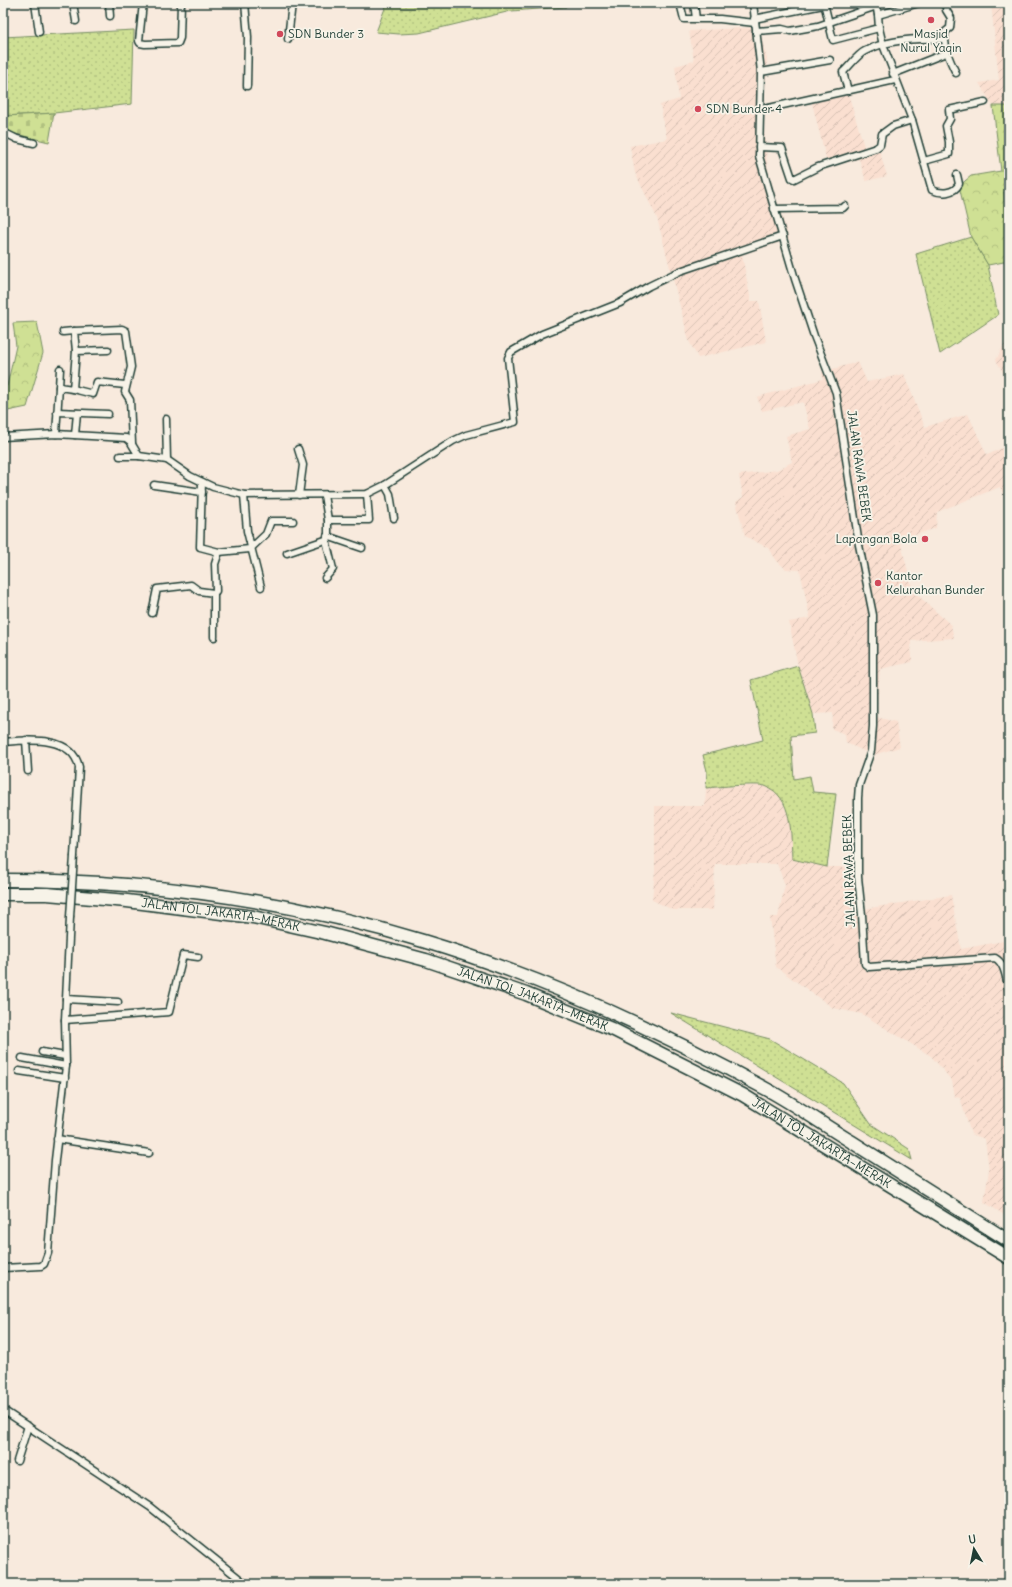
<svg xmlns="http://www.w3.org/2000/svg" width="1012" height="1587" font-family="Delius,sans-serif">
<defs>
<pattern id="industrial-furrows" width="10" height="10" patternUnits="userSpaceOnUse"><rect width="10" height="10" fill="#fadfd0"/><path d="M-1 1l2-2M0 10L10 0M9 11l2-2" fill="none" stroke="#d6c0b3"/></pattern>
<pattern id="grass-dots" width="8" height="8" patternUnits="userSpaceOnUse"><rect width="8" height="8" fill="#cfe094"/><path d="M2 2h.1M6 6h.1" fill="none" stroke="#b1c180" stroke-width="1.8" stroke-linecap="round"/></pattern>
<pattern id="forest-crowns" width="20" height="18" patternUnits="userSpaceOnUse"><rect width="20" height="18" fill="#cfe094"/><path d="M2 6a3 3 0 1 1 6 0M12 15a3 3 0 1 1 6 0" fill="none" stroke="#b1c180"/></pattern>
<pattern id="cemetery-stones" width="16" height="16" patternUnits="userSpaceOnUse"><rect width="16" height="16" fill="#cfe094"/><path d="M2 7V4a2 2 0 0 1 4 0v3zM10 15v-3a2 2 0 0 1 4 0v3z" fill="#b1c180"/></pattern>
</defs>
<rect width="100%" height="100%" fill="#f8eadd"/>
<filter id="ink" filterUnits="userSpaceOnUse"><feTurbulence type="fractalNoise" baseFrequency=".025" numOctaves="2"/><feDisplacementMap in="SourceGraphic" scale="8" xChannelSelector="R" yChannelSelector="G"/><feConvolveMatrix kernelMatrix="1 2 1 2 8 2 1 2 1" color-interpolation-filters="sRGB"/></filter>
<g filter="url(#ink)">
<g fill="url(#industrial-furrows)">
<path d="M991,3H1009V106H993L979,83L999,80Z"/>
<path d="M758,27L767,59L763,118L768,172L789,239L742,255L751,301H759L766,342L698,358L689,341L657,218L635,173L630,146L667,139L660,105L679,99L675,66L694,61L689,31Z"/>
<path d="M848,93L865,150L878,146L887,176L866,181L859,159L828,166L812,103Z"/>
<path d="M1009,336V383L996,360Z"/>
<path d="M858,362L867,382L904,374L925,427L968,414L987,455L1009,445V508L1000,487L937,512L936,528L900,540L913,591L951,625L954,638L911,641L912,662L880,669L876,717L896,722L900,747L873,755L846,743L845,734L832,729L833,713L813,714L798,666L789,622L810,618L800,570L786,569L777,561L768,548L745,536L736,502L743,497L739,475L777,470L792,462L786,436L810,429L803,402L762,411L757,397L823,379L822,372Z"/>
<path d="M764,785L780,795L791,823L792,859L827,867H860L864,909L951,895L961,949L1009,940V1218L984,1202L989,1170L985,1139L971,1134L960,1098L955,1097L952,1081L931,1056L862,1014L833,1008L776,967L770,917H778L785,885L777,864H715L713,910H673L652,900L655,871V806H705L706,788Z"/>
</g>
<g fill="url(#grass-dots)" stroke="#778e64">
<path d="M387,3H565L566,7L511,11L419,33L399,34L376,32Z"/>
<path d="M134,30L132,104L54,113L6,116L3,86V37Z"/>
<path d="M971,237L988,265L998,315L940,354L916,254Z"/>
<path d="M798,666L813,714L815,733L791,736L794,779L810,776L813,792L836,794L827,867L792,859C791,835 793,796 765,786C758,783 717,787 706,788L707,771L703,755L763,740L751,680Z"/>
<path d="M671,1013L770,1039L843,1083L871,1124L909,1149L912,1160Z"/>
</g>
<g fill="url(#forest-crowns)" stroke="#778e64">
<path d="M993,106H1009V192H1004L1009,230V261L988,265L971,237L959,186L971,176L1001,171Z"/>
<path d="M37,322L43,353L27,407L3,412V386H7L16,346L13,323Z"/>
</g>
<path fill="url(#cemetery-stones)" stroke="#778e64" d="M54,113L49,142L7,132L6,116Z"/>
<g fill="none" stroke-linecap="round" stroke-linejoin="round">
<defs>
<g id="street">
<path d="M35,3L39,32"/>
<path d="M73,3L76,21"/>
<path d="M109,3L110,16"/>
<path d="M143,3L139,41L140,43L145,44L178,43L180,38L181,3"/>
<path d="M245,3L248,37L247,86"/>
<path d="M680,3L684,19H720L755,23"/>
<path d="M694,3L696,19"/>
<path d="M753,3L761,72L759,156L795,279L814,336L836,393L859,545L873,615V726L871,751L859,785L858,798V877L862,915L865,964L869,967L995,958C1005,963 1006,979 1009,990"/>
<path d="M876,3L878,15L879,28L883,45L912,120L932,190C941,194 954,194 959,184L957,175"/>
<path d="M941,3L947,6L946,10L951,18L950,28L945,32C944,48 949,59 956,73"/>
<path d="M878,15L919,3"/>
<path d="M754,19L823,5L825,7L833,40L879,28"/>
<path d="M756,31L782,29L790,31L818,26L877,6"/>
<path d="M288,39L292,3"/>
<path d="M761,72L830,60"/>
<path d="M893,74L946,53"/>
<path d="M848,91L843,72C850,66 857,55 865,51C888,39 920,38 944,39"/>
<path d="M760,110L895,80"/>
<path d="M3,132L17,139L34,143"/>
<path d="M759,147L782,148L792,178L794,179L818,167L876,148L880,145L882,134L893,126L912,120"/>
<path d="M924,161L949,154V142L946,126L950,119L949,110L985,102"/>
<path d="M774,209L843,208L845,206"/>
<path d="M63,332L74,331"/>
<path d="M76,351L74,331L122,329L126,331L131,367L125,392L130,400L132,443"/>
<path d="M59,387L60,369"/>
<path d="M73,389L93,394L97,382L125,385"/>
<path d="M57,412L108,414"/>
<path d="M166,419L167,460"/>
<path d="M56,434L59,387L73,389L76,351L108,350"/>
<path d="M75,435L77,413"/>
<path d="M3,437L56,434L126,438L130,441L139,456L167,460L190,476L213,487L244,495L367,494L385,485L453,441L466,435L515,422L508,358L511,352L542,334L620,303L649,286L680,271L783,236"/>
<path d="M298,449L303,465L299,495"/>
<path d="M120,456H139"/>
<path d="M154,485L202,492"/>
<path d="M385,485L390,494L394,518"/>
<path d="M244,495L247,531L261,587"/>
<path d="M328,520H369L367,494"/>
<path d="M327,536L362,548"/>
<path d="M219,552L250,549L266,534L271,521H293"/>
<path d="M287,553L328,539V520L324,495"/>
<path d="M325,578L333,569L326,540"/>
<path d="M152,613L157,589L191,585L199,591L214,593L216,591L215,564L219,552L200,547L202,482"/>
<path d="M214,637V593"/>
<path d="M26,740L28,771"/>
<path d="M3,742C28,740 72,735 79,767L74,856"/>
<path d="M66,999L118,1002"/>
<path d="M65,1020L169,1012L183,955L198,957"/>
<path d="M42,1052L65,1056"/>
<path d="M22,1058L66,1066"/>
<path d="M19,1071L65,1078"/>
<path d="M57,1139L149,1153"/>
<path d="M3,1268L41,1266L44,1264L48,1253L55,1160L66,1066L65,1020L70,917"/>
<path d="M3,1410L150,1507L246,1584"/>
<path d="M17,1461L28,1426"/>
</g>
<g id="highway">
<path d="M3,880C144,880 288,900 423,941C543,977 658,1030 768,1090C797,1106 824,1125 852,1142C904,1175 957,1208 1009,1241"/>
<path id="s1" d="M3,894H47L127,901L253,917L325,933L426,960L526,994L614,1030L743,1095L1009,1258"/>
</g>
</defs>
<use href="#street" stroke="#1f3d34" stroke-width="9"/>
<use href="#highway" stroke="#1f3d34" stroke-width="15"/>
<use href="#street" stroke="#f7f3e8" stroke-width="6"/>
<use href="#highway" stroke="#f7f3e8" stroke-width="12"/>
<defs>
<path id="street-bridge" d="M70,917L74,856"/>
</defs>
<use href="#street-bridge" stroke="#1f3d34" stroke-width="9" stroke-linecap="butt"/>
<use href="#street-bridge" stroke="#f7f3e8" stroke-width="6"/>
</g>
</g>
<g fill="#d1495b" stroke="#f7f3e8" stroke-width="1.5">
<circle cx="931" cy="20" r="4"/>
<circle cx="280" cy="34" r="4"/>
<circle cx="698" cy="109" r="4"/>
<circle cx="925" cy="539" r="4"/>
<circle cx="878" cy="583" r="4"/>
</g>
<g text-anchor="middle" stroke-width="3.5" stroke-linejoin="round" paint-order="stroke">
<g font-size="12" fill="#1f3d34" stroke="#f7f3e8" text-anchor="start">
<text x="288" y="38">SDN Bunder 3</text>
<text x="931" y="38" text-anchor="middle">Masjid<tspan x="931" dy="14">Nurul Yaqin</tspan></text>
<text x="706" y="113">SDN Bunder 4</text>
<text x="917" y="543" text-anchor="end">Lapangan Bola</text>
<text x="886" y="580">Kantor<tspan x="886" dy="14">Kelurahan Bunder</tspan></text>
</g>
<g font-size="12" fill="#1f3d34" stroke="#f7f3e8">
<text transform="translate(859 466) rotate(82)" y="4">JALAN RAWA BEBEK</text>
<text transform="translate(849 871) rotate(-92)" y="4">JALAN RAWA BEBEK</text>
<text dy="4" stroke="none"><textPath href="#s1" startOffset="219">JALAN TOL JAKARTA–MERAK</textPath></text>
<text dy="4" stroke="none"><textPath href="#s1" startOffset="543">JALAN TOL JAKARTA–MERAK</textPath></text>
<text dy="4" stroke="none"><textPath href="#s1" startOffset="867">JALAN TOL JAKARTA–MERAK</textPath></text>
</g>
</g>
<rect width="1012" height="1587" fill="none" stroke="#f7f3e8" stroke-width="16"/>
<rect x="8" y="8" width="996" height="1571" fill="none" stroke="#1f3d34" stroke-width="1.5" filter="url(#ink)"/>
<g transform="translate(974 1549) rotate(350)" stroke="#f7f3e8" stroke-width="3" paint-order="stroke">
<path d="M0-3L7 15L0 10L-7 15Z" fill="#1f3d34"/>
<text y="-6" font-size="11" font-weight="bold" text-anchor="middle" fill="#1f3d34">U</text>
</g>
</svg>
